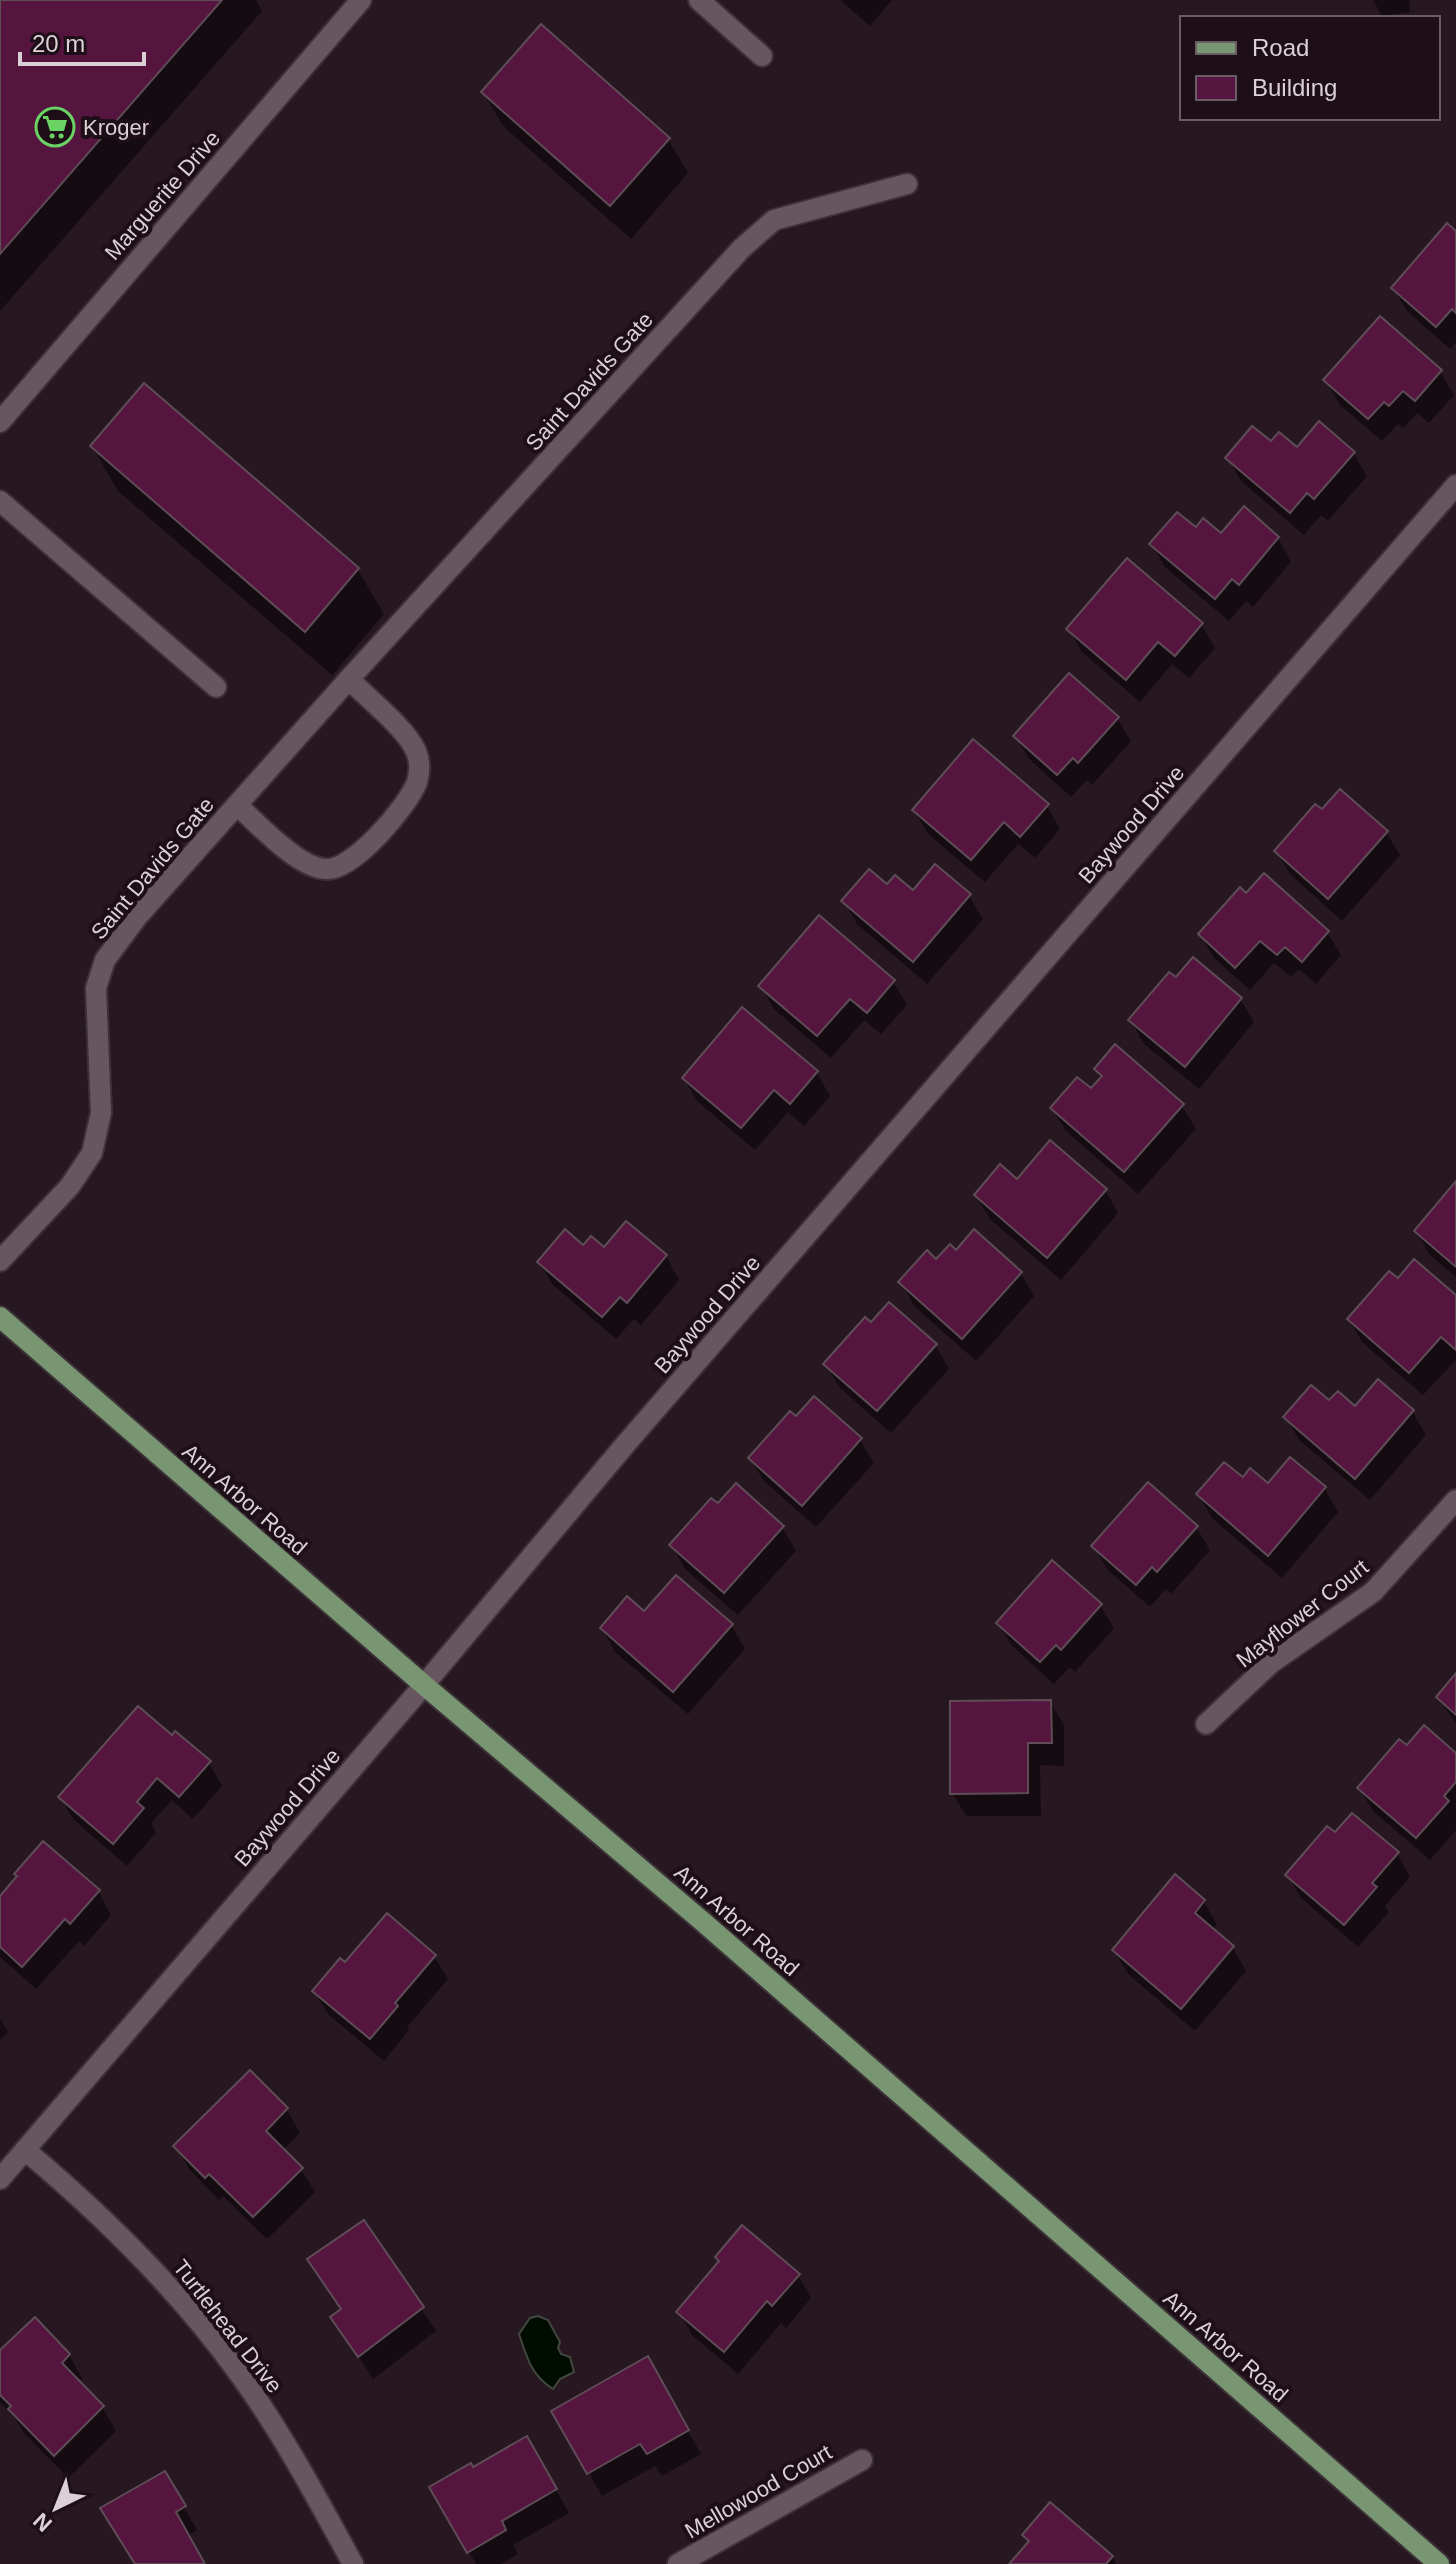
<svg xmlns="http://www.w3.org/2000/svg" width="1456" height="2564" font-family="Helvetica,sans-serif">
<rect width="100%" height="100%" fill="#271720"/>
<path fill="#000c00" stroke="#424740" stroke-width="2" d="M538,2316L548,2320L560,2342L558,2348L561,2354L570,2357L574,2372L560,2379L553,2389C531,2375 527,2358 519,2334L530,2318Z"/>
<g fill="#0007">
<path d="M0,0H256L262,11L0,311Z"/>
<path d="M840,0H892L870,26Z"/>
<path d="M1373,0H1409L1410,12L1382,16Z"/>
<path d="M483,92L668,139L688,173L631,239L503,126Z"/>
<path d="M1456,233V342L1450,349L1407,311L1393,288Z"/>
<path d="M1440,372L1454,395L1429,423L1417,413L1403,428L1398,424L1382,441L1339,404L1326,381Z"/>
<path d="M144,386L358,570L384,614L332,675L118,491L92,446Z"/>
<path d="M1271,444L1297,450L1353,453L1367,476L1328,521L1321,515L1304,535L1241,481L1228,458Z"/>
<path d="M1244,509L1278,538L1291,562L1253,607L1246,601L1229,621L1165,567L1152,544L1196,530L1221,536Z"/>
<path d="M1201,624L1215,648L1189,678L1172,664L1140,702L1082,652L1069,629Z"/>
<path d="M1117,718L1131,741L1092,785L1087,780L1071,797L1029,759L1015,736Z"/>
<path d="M1047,806L1060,829L1035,858L1018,844L985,882L928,834L914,810Z"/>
<path d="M1322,812L1386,832L1400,855L1342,921L1290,874L1276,851Z"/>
<path d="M887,887L913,893L969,896L983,919L927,984L857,924L844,901Z"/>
<path d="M1327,932L1341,955L1316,984L1299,969L1291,977L1274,963L1250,990L1214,958L1201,935Z"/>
<path d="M893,981L907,1005L881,1034L864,1020L831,1058L774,1009L761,986Z"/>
<path d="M1240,999L1254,1022L1199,1089L1144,1044L1131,1021Z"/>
<path d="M742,1009L817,1073L830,1096L804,1126L788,1112L755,1150L697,1101L684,1078Z"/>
<path d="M1096,1069L1182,1106L1196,1129L1138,1194L1066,1131L1052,1108L1091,1091L1101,1079Z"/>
<path d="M1456,1184V1277L1429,1254L1416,1231Z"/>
<path d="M1105,1190L1118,1213L1061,1280L990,1219L976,1196Z"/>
<path d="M605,1249L666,1256L679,1280L641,1325L634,1319L616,1339L553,1285L539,1262Z"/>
<path d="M937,1261L1021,1273L1034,1296L976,1361L914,1306L901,1283Z"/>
<path d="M1398,1281L1456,1298V1360L1423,1395L1363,1343L1349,1320Z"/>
<path d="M936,1346L949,1369L891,1433L839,1387L826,1364Z"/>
<path d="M1330,1403L1356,1409L1412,1411L1426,1435L1370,1500L1299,1440L1286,1417Z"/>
<path d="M860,1440L874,1463L816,1527L764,1481L750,1458Z"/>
<path d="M1291,1459L1325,1489L1338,1512L1282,1578L1212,1518L1198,1494L1243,1480L1268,1486Z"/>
<path d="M782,1527L796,1551L738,1615L685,1569L672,1545Z"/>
<path d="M1196,1527L1210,1550L1171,1594L1166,1589L1150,1607L1107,1569L1094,1546Z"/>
<path d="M1100,1605L1114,1628L1075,1672L1070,1667L1054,1684L1012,1646L998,1623Z"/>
<path d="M644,1614L731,1625L745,1649L688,1714L615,1652L602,1628Z"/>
<path d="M1456,1676V1724L1438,1697Z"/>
<path d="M1050,1702L1064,1725V1766L1040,1765L1041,1816H966L952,1793Z"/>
<path d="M172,1738L209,1763L222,1786L193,1819L172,1800L151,1823L156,1833L127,1866L74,1820L60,1797Z"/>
<path d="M1407,1748L1456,1755V1830L1430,1860L1373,1811L1359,1788Z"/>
<path d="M1335,1835L1397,1853L1410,1877L1385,1906L1389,1912L1358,1947L1301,1898L1288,1875Z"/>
<path d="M98,1891L111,1915L84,1946L79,1941L36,1989L0,1957V1899Z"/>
<path d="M1204,1902L1217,1925L1212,1931L1233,1948L1246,1971L1195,2031L1128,1974L1114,1950Z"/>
<path d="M434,1956L448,1979L407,2027L409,2030L384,2061L328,2014L314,1991L346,1965Z"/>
<path d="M0,2018L8,2032L0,2040Z"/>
<path d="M250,2073L287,2110L300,2133L283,2150L301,2169L315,2192L267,2239L223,2196L219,2200L189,2169L176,2146Z"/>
<path d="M363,2222L436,2331L373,2379L333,2317L342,2311L310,2260Z"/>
<path d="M798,2275L811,2298L786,2328L781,2323L738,2374L692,2335L679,2312Z"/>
<path d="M0,2353L69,2355L82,2378L78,2382L103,2408L116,2431L68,2478L24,2433L15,2418L0,2402Z"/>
<path d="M647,2359L701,2454L662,2476L655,2466L602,2496L554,2412Z"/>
<path d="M527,2439L569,2513L513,2545L518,2554L501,2564H476L432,2488L473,2470Z"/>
<path d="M165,2474L197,2530L187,2536L203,2564H135L103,2509Z"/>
<path d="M1025,2535L1112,2557L1116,2564H1012L1030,2544Z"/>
</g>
<g fill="#55153f" stroke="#5e4c56" stroke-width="2">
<path d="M0,0H222L0,254Z"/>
<path d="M541,24L670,138L610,206L481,92Z"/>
<path d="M1447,223L1456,231V313L1452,309L1436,327L1391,288Z"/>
<path d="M1380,316L1442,370L1415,401L1403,391L1389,406L1384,402L1368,419L1323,380Z"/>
<path d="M144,383L359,568L305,632L90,446Z"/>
<path d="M1319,421L1355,452L1314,499L1307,493L1290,513L1225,458L1252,426L1271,441L1279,432L1297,447Z"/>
<path d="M1244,506L1279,537L1239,585L1232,579L1215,599L1149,544L1177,512L1196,527L1203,518L1221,533Z"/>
<path d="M1127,558L1203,623L1175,656L1158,642L1126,680L1066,629Z"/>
<path d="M1069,673L1119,717L1078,763L1073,758L1057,775L1013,736Z"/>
<path d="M973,739L1049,804L1020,837L1004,822L971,860L912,810Z"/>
<path d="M1340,789L1388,831L1328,899L1274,851L1315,804L1322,809Z"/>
<path d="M935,864L971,894L913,962L841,901L869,869L887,884L895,875L913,890Z"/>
<path d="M1264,873L1329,931L1302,962L1285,947L1277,955L1260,941L1235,968L1198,934L1240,887L1246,893Z"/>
<path d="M819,915L895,980L867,1013L850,999L817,1036L758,986Z"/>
<path d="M1193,957L1242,998L1185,1067L1128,1020L1169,972L1176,977Z"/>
<path d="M742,1007L818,1071L790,1104L774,1090L741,1128L682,1078Z"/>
<path d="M1115,1044L1184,1104L1124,1172L1050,1108L1077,1077L1091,1088L1102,1076L1094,1069Z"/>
<path d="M1050,1140L1107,1189L1047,1258L974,1195L1000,1164L1017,1179Z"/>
<path d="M1456,1181V1267L1414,1231Z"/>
<path d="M626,1221L667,1255L627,1303L620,1297L602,1317L537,1262L565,1229L583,1245L591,1236L604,1247Z"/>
<path d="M974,1229L1022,1272L962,1339L898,1282L927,1250L936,1259L950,1244L956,1250Z"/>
<path d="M1414,1259L1456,1295V1350L1441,1337L1409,1373L1347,1319L1389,1271L1398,1278Z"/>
<path d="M889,1302L937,1344L877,1411L823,1364L865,1317L871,1322Z"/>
<path d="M1378,1379L1414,1410L1355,1479L1283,1417L1311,1385L1329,1400L1338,1391L1355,1406Z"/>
<path d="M814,1396L862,1438L802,1506L748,1458L790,1411L796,1416Z"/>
<path d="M1290,1457L1326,1487L1268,1556L1196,1494L1224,1462L1243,1477L1250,1468L1268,1483Z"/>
<path d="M1148,1482L1198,1526L1157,1572L1152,1567L1136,1585L1091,1546Z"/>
<path d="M736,1483L784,1526L724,1593L669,1545L711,1498L718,1503Z"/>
<path d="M1052,1560L1102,1604L1061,1650L1056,1645L1040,1662L996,1623Z"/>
<path d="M676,1575L733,1624L673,1692L600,1628L627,1596L644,1611Z"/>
<path d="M1456,1673V1715L1436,1697Z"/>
<path d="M1051,1700L1052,1743H1028V1793L950,1794V1701Z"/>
<path d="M138,1706L172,1735L175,1731L211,1761L179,1797L157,1778L137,1802L144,1808L113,1844L58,1797Z"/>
<path d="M1424,1725L1456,1753V1782L1444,1796L1449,1801L1416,1838L1357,1788L1399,1739L1407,1745Z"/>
<path d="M1352,1813L1399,1852L1372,1883L1377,1887L1344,1925L1285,1875L1327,1826L1335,1832Z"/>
<path d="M43,1841L100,1890L70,1924L65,1919L22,1967L0,1947V1896L17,1876L14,1874Z"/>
<path d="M1175,1874L1205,1900L1195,1913L1234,1946L1181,2009L1112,1950Z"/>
<path d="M387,1913L436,1955L395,2003L398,2006L370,2039L312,1991L340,1958L345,1962Z"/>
<path d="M250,2070L288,2108L266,2131L303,2168L253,2217L209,2174L205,2178L173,2146Z"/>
<path d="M364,2220L424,2307L358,2357L330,2317L341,2309L307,2259Z"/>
<path d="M742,2225L800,2274L772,2306L767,2301L724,2352L676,2312L719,2261L715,2257Z"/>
<path d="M35,2317L70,2354L62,2363L104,2406L54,2456L8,2409L11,2406L0,2395V2350Z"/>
<path d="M648,2356L689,2430L647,2454L640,2444L587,2474L551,2411Z"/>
<path d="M527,2436L557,2489L502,2521L506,2530L467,2553L429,2487L471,2463L473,2467Z"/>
<path d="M165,2471L186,2506L176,2512L205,2564H135L100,2508Z"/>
<path d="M1050,2502L1113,2556L1106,2564H1009L1029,2541L1022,2535Z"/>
</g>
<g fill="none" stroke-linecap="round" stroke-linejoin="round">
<defs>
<g id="minor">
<path d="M699,0L762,56"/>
<path d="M0,422L361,0"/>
<path d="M0,501L216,687"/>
<path d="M237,805C258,824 298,868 326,869C353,871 408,806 417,782C420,772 420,761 416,751C405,727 368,699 349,679"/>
<path d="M0,1261L70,1186L92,1153L101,1113L96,988L105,960L137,917L349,679L742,248L774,220L907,184"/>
<path d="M1206,1724L1271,1663L1373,1592L1456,1500"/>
<path d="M25,2150C105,2217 179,2290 240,2375C283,2434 318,2500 353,2564"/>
<path d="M0,2179L424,1685L624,1446L1456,485"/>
<path d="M678,2564L862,2460"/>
</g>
<path id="major" d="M0,1317L424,1685L702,1921L1439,2564"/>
</defs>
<use href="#minor" stroke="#3c3137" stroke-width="24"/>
<use href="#major" stroke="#3c3137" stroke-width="24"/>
<use href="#minor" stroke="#67555f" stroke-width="20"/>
<use href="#major" stroke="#789672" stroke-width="20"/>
</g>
<defs>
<symbol id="supermarket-ring" viewBox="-11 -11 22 22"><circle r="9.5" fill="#1d0e17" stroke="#6ad364" stroke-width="1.5"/><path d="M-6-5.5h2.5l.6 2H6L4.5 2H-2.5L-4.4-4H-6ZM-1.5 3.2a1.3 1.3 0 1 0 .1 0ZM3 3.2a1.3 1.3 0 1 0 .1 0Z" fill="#6ad364"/></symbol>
</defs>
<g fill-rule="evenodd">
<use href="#supermarket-ring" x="33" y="105" width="44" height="44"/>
</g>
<g text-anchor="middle" stroke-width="8" stroke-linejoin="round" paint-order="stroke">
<g font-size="22" fill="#dbd0d6" stroke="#1d0e17" text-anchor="start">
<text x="83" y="135">Kroger</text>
</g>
<g font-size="22" fill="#dbd0d6" stroke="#1d0e17">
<text transform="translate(162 195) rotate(-49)" y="8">Marguerite Drive</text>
<text transform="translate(589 381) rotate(-48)" y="8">Saint Davids Gate</text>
<text transform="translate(1131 824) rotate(-49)" y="8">Baywood Drive</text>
<text transform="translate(152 868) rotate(-50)" y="8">Saint Davids Gate</text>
<text transform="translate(707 1314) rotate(-49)" y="8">Baywood Drive</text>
<text transform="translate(245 1499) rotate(41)" y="8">Ann Arbor Road</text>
<text transform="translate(1302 1613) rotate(-38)" y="8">Mayflower Court</text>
<text transform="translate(287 1807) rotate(-49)" y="8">Baywood Drive</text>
<text transform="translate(737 1920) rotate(41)" y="8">Ann Arbor Road</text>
<text transform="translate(228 2326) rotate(52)" y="8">Turtlehead Drive</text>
<text transform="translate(1226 2346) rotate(41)" y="8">Ann Arbor Road</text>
<text transform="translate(758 2491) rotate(-30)" y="8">Mellowood Court</text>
</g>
</g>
<rect x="1180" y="16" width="260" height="104" fill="#1d0e17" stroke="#695c63" stroke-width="2"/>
<rect x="1196" y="42" width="40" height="12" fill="#789672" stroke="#695c63" stroke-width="2"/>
<text x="1252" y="56" font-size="24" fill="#dbd0d6">Road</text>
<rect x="1196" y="76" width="40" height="24" fill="#55153f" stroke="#695c63" stroke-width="2"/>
<text x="1252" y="96" font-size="24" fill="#dbd0d6">Building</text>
<g transform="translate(56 2508) rotate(223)" stroke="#1d0e17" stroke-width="6" paint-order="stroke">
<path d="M0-6L14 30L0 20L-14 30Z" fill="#dbd0d6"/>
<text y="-12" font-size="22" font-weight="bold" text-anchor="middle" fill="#dbd0d6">N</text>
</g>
<path d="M20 52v12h124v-12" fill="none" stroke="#dbd0d6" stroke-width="4"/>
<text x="32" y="52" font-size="24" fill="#dbd0d6" stroke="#1d0e17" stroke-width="6" paint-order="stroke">20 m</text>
</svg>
